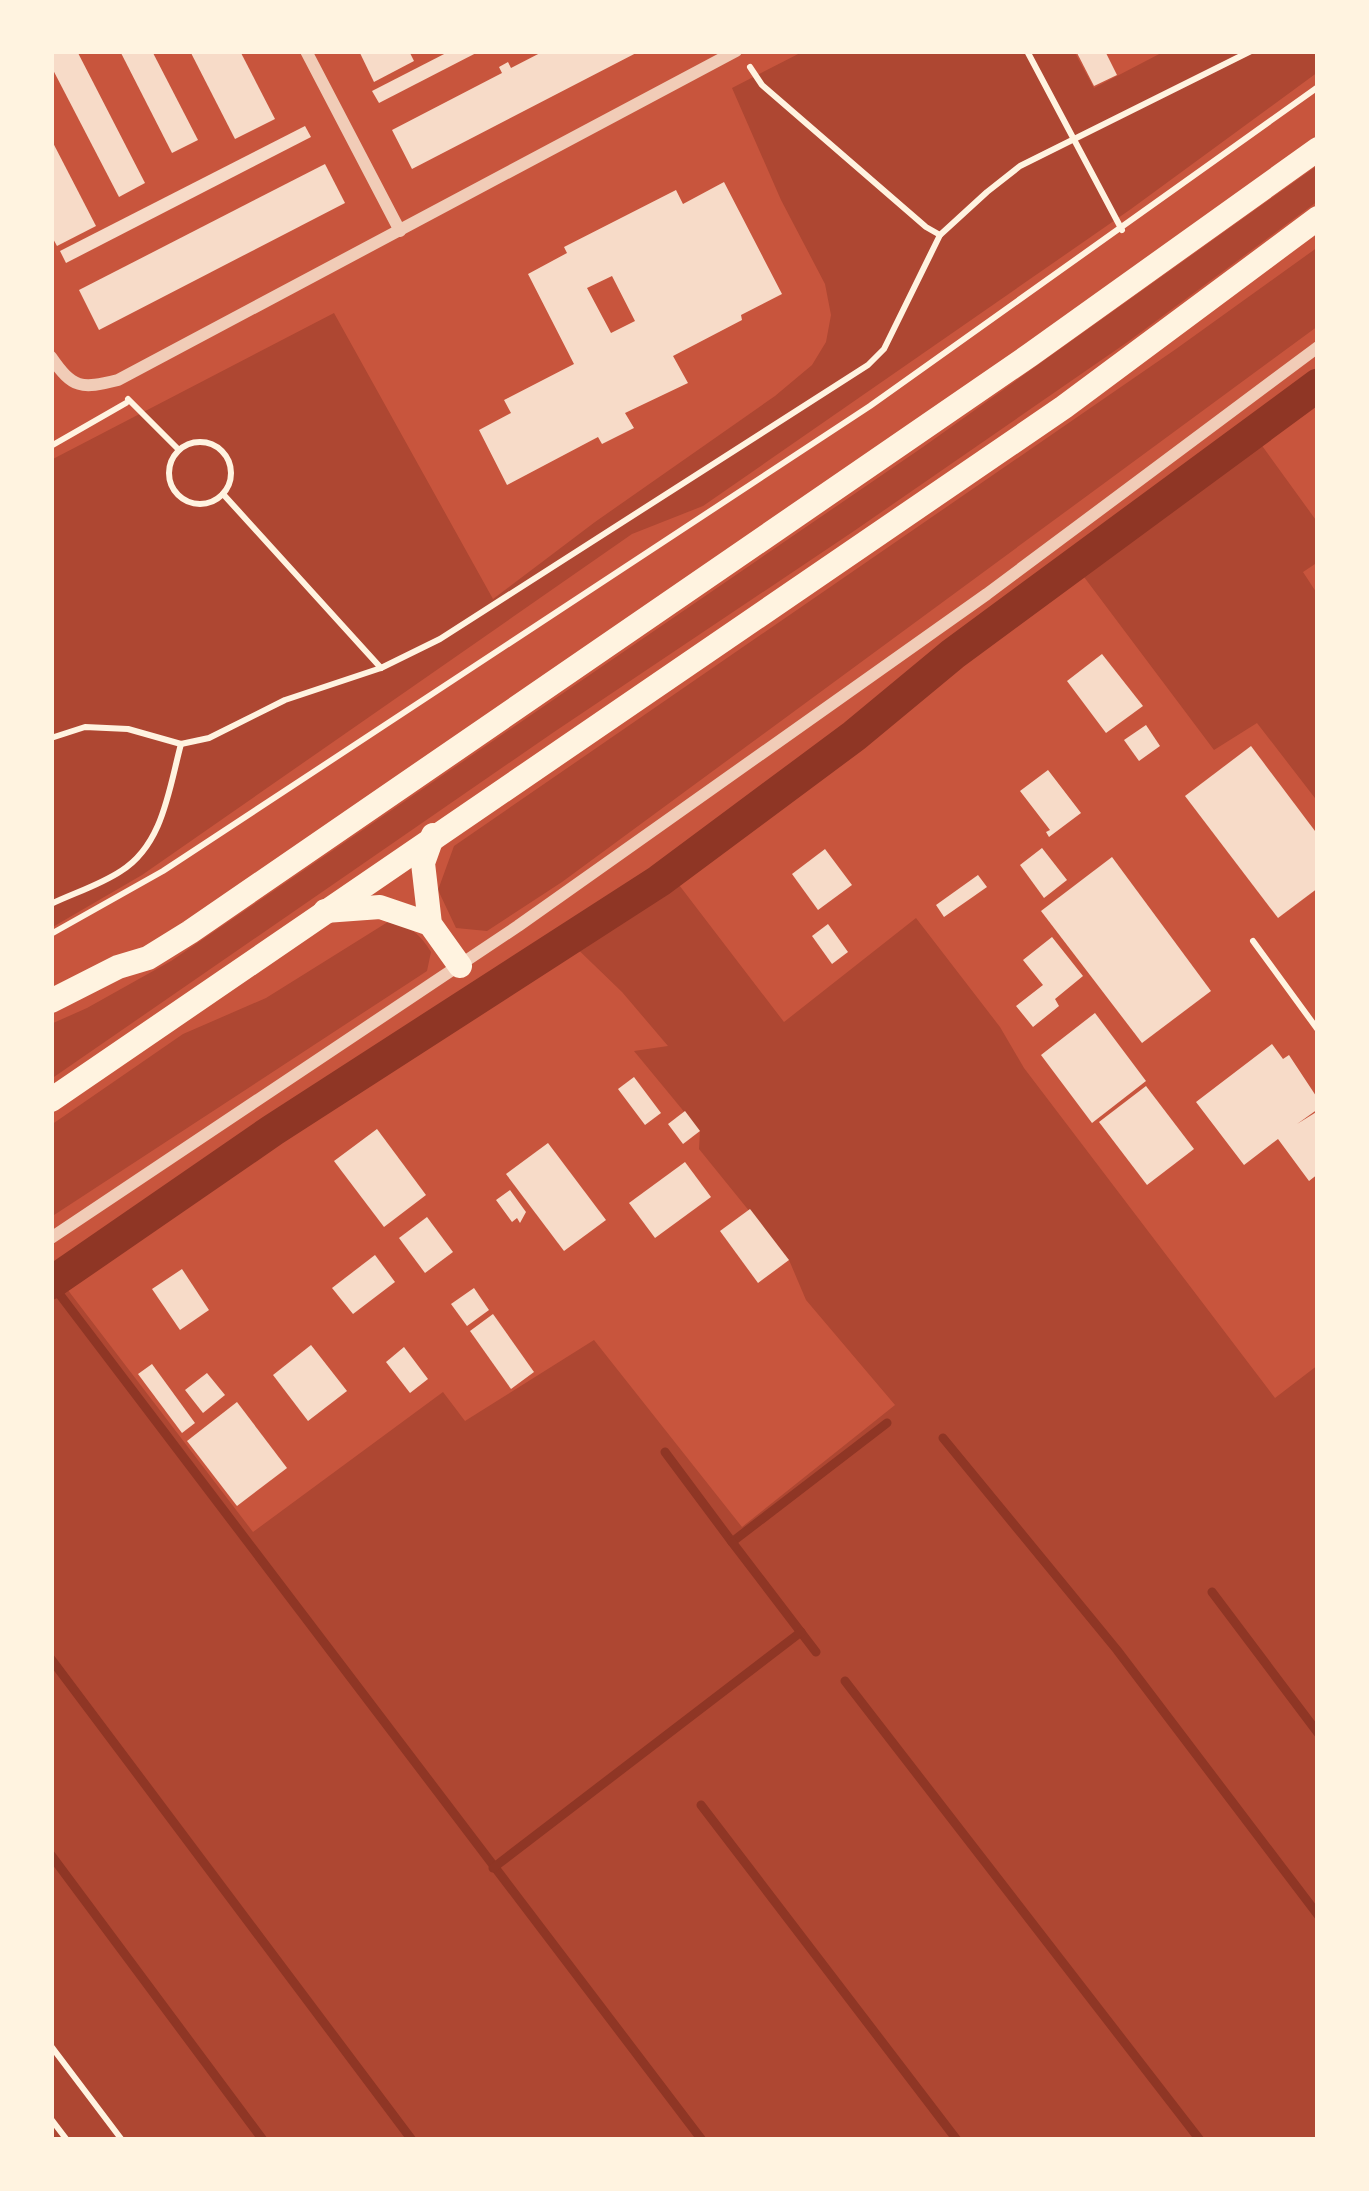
<svg xmlns="http://www.w3.org/2000/svg" width="1369" height="2191" font-family="'Open Sans',sans-serif">
<rect width="100%" height="100%" fill="#c8553d"/>
<g fill="#ae4732">
<path d="M804,51H1074L1094,88L1165,51H1318V72L1131,209L703,506L632,534L142,875L51,928V460L334,313L493,599L595,522L775,396L812,365L826,342L831,315L825,284L781,200L732,88Z"/>
<path d="M1318,165V201L1129,341L854,531L554,732L51,1079V1024L87,1008L171,961L923,447Z"/>
<path d="M1318,247V326L562,882L487,931L456,928L438,890L454,846L1176,349Z"/>
<path d="M1250,429L1318,523V562L1303,572L1318,595V802L1257,723L1214,750L1072,561Z"/>
<path d="M663,864L784,1022L916,918L1000,1027L1024,1068L1275,1398L1318,1365V2140H51V1268L253,1532L443,1392L465,1421L594,1340L742,1527L895,1405L806,1300L789,1260L699,1149L700,1131L634,1051L668,1046L622,992L564,936Z"/>
<path d="M391,920C410,926 421,935 431,952L427,971L51,1217V1125L183,1034L266,998Z"/>
</g>
<g fill="none" stroke-linecap="round" stroke-linejoin="round">
<g stroke="#8f3625" stroke-width="9">
<path d="M51,1283L702,2140"/>
<path d="M943,1438L1117,1650L1318,1915"/>
<path d="M665,1452L732,1542L887,1423"/>
<path d="M732,1542L816,1652"/>
<path d="M1212,1592L1318,1733"/>
<path d="M51,1659L412,2140"/>
<path d="M845,1681L1200,2140"/>
<path d="M701,1805L957,2140"/>
<path d="M51,1855L263,2140"/>
<path d="M493,1868L801,1632"/>
</g>
<path stroke="#8f3625" stroke-width="33" d="M51,1283L273,1130L659,881L854,736L953,654L1318,385"/>
</g>
<g fill="#f7dbc8" fill-rule="evenodd">
<path d="M51,51H77L145,183L119,197L51,66Z"/>
<path d="M120,51H152L198,140L172,153Z"/>
<path d="M190,51H240L275,119L235,139Z"/>
<path d="M359,51H409L414,61L374,82Z"/>
<path d="M450,51H480L379,103L372,91Z"/>
<path d="M544,51H640L412,169L392,130L502,73L499,67L508,62L511,68Z"/>
<path d="M1076,51H1105L1117,75L1094,86Z"/>
<path d="M305,126L311,137L66,263L60,251Z"/>
<path d="M51,139L96,226L57,246L51,235Z"/>
<path d="M325,164L345,203L99,330L79,290Z"/>
<path d="M724,182L782,294L741,315L742,320L673,356L688,383L625,413L634,428L602,444L598,437L507,485L479,430L511,413L504,400L574,364L528,274L567,253L564,247L676,190L683,204ZM612,276L635,321L611,333L587,288Z"/>
<path d="M1102,654L1143,706L1106,733L1067,681Z"/>
<path d="M1146,725L1160,746L1139,761L1124,740Z"/>
<path d="M1251,746L1318,835V888L1278,918L1185,796Z"/>
<path d="M1048,770L1081,813L1049,837L1046,832L1050,830L1020,791Z"/>
<path d="M1042,848L1067,880L1044,898L1020,865Z"/>
<path d="M825,849L852,885L818,910L792,874Z"/>
<path d="M1112,857L1211,991L1142,1043L1041,911Z"/>
<path d="M978,875L987,887L944,917L936,905Z"/>
<path d="M828,924L848,952L832,964L812,936Z"/>
<path d="M1052,937L1083,976L1055,999L1059,1006L1033,1027L1016,1006L1043,985L1023,960Z"/>
<path d="M1095,1013L1146,1081L1092,1123L1041,1055Z"/>
<path d="M1272,1044L1283,1059L1289,1055L1318,1099V1109L1297,1124L1318,1111V1174L1309,1181L1278,1139L1244,1165L1196,1102Z"/>
<path d="M634,1077L661,1113L645,1125L618,1089Z"/>
<path d="M1146,1086L1194,1149L1147,1185L1099,1122Z"/>
<path d="M685,1111L700,1131L683,1144L668,1124Z"/>
<path d="M377,1129L426,1195L384,1227L334,1161Z"/>
<path d="M548,1143L606,1220L564,1251L506,1174Z"/>
<path d="M685,1162L711,1197L655,1238L629,1203Z"/>
<path d="M510,1190L526,1212L520,1223L517,1218L512,1222L496,1200Z"/>
<path d="M750,1209L789,1260L758,1283L720,1231Z"/>
<path d="M427,1217L453,1252L425,1273L399,1238Z"/>
<path d="M375,1255L395,1282L353,1314L332,1288Z"/>
<path d="M182,1269L209,1310L180,1330L152,1289Z"/>
<path d="M474,1288L489,1310L467,1326L451,1304Z"/>
<path d="M493,1314L534,1372L511,1389L470,1331Z"/>
<path d="M311,1345L347,1391L308,1421L273,1375Z"/>
<path d="M404,1347L428,1379L410,1393L386,1362Z"/>
<path d="M152,1364L195,1423L182,1433L138,1374Z"/>
<path d="M207,1373L225,1395L203,1413L185,1390Z"/>
<path d="M237,1402L287,1468L237,1506L187,1441Z"/>
</g>
<g fill="none" stroke-linecap="round" stroke-linejoin="round">
<g stroke="#fff3e0" stroke-width="6">
<path d="M1027,51L1122,230"/>
<path d="M750,67L762,85L926,227L940,235"/>
<path d="M128,399L178,449"/>
<circle cx="200" cy="473" r="31"/>
<path d="M51,446L126,403"/>
<path d="M223,494L381,668"/>
<path d="M51,738L85,727L128,729L181,744L209,738L285,700L381,668L440,639L868,365L884,349L940,235L987,192L1020,166L1251,51"/>
<path d="M51,904C74,893 100,885 121,871C163,845 169,789 181,744"/>
<path d="M51,934L163,871L870,406L1318,87"/>
<path d="M1253,941L1318,1030"/>
<path d="M51,2046L122,2140"/>
<path d="M51,2119L67,2140"/>
</g>
<g stroke="#f1ccb7" stroke-width="12">
<path d="M306,51L400,231"/>
<path d="M51,357C73,389 81,389 118,380L736,51"/>
<path d="M51,1238L518,926L987,594L1318,347"/>
</g>
<g stroke="#fff3e0" stroke-width="24">
<path d="M433,835L423,863L430,924L460,966"/>
<path d="M325,911L380,907L430,924"/>
<path d="M51,1001L118,967L148,958L190,932L1030,355L1318,149"/>
<path d="M51,1100L1064,407L1318,218"/>
</g>
</g>
<rect width="1369" height="2191" fill="none" stroke="#fff3e0" stroke-width="108"/>
</svg>
